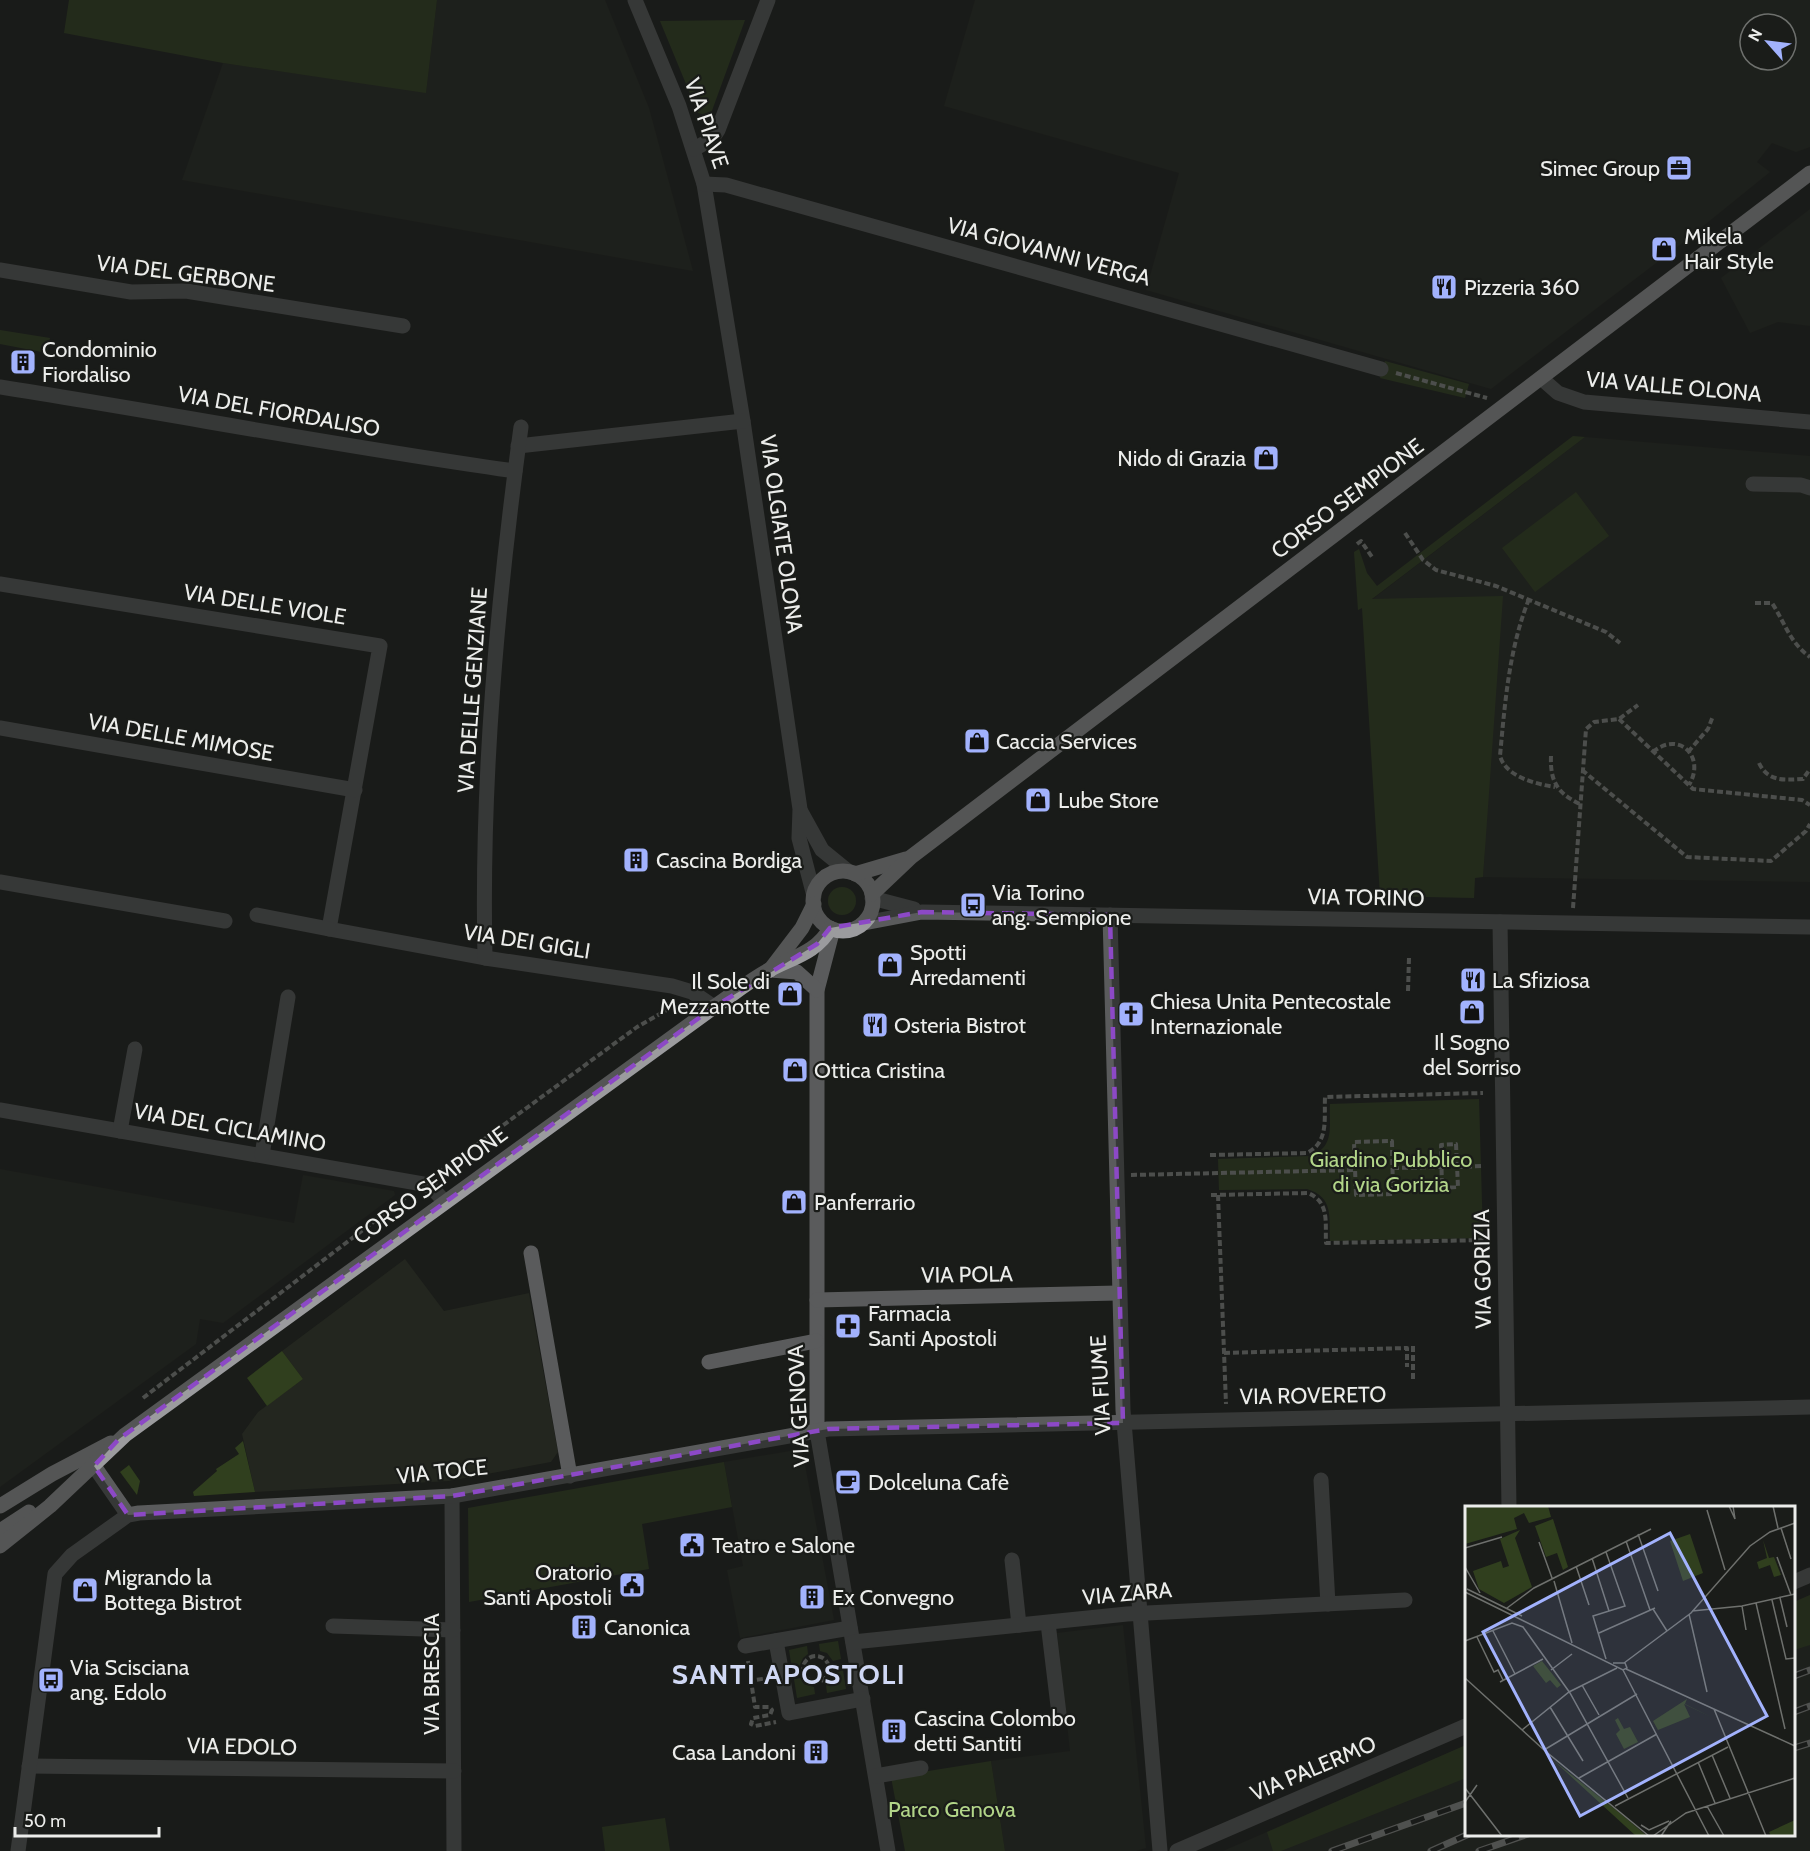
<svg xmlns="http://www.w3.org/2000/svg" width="1810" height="1851" font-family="Cabin,sans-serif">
<rect width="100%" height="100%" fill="#1a1c19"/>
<g fill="#23261f" fill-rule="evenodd">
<path d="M437,0H605L649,108L693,271L182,180L223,63L426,92Z"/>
<path d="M975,0H1810V147L1796,152L1772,143L1757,162L1770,172L1681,244L1491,389L1146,290L1179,173L944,106ZM1750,24H1786V60H1750Z"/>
<path d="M1810,209V326L1778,322L1750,333L1721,278Z"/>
<path d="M1585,437L1810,456V882L1483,877L1485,849L1362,607Z"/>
<path d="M0,1169L294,1223L303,1175L394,1191L395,1195L223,1323L200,1319L196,1344L0,1487Z"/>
<path d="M405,1259L444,1311L529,1293L558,1452L551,1462L449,1481L255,1492L242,1434L258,1412L303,1379L282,1351Z"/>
<path d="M802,1449L834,1620L740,1638L727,1570L743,1566L724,1462Z"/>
<path d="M1810,1595V1851H1223L1466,1745V1834H1794V1602Z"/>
<path d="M1123,1625L1146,1848L1136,1851H1005L991,1761L1070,1751L1057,1633Z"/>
</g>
<g fill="#303f1e">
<path d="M69,0H437L426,93L223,63L64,33Z"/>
<path d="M745,20L710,116L698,113L660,21Z"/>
<path d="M0,330L50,338L47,353L0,344Z"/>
<path d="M1385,361L1469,384L1465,398L1380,378Z"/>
<path d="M1573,436L1585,437L1372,599L1503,596L1483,877L1475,878L1474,898L1380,896L1362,608L1358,610L1354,552L1359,549L1367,573L1377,586Z"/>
<path d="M1576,492L1609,536L1535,592L1502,548Z"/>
<circle cx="842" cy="901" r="14"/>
<path d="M1479,1099L1483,1238L1330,1241C1329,1217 1334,1197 1307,1189L1219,1190L1218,1159L1311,1156C1335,1146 1329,1127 1330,1104Z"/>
<path d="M282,1351L303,1379L267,1406L247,1378Z"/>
<path d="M243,1441L255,1492L194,1496L193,1492L217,1471L216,1469L239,1454L235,1448Z"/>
<path d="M724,1462L732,1507L642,1524L649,1569L469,1602L468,1508Z"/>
<path d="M129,1465L140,1481L137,1495L120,1472Z"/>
<path d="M1810,1595V1645L1794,1650V1602Z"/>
<path d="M838,1641L841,1659L833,1661L827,1653L820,1651L819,1644Z"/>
<path d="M807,1646L808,1654L803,1658L799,1667L792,1669L789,1650Z"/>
<path d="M843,1670L846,1689L827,1693L826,1685L834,1679L835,1672Z"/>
<path d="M801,1678L804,1684L814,1687L815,1694L797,1698L794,1679Z"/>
<path d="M1466,1745V1778L1281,1851H1273L1267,1832Z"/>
<path d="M991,1761L1005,1851H905L891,1777Z"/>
<path d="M665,1818L670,1851H605L602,1827Z"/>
</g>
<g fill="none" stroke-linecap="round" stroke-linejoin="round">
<g stroke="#8a8c89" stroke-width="4" stroke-dasharray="6 3" stroke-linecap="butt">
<path d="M1396,373L1487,398"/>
<path d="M1405,533L1423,560L1436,570L1496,586L1606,632L1620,643"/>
<path d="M1357,544L1361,541L1372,557"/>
<path d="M1529,599C1509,649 1505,702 1500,756C1506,777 1536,784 1555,787"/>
<path d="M1755,603H1772C1785,623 1790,643 1810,657"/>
<path d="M1619,719L1693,789L1802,800L1810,805"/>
<path d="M1653,752C1679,730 1706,757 1689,785"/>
<path d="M1688,752L1708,729L1713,716"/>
<path d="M1551,756C1550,781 1557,793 1580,804"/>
<path d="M1759,763C1768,782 1784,780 1803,779L1810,769"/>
<path d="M1582,770L1687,857L1771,861L1806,831L1810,824"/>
<path d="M1573,908L1586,729L1594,722L1619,719L1638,705"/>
<path d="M1408,991L1409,958"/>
<path d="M1392,1141L1393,1194L1356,1195L1354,1142Z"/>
<path d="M1456,1144L1458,1187L1442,1188L1441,1145Z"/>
<path d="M1210,1155L1307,1153C1329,1142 1324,1119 1325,1097L1483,1093"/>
<path d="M1457,1167L1484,1166"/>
<path d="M1393,1168L1442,1167"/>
<path d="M438,1173L637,1027L677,1004"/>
<path d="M1131,1175L1355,1170"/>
<path d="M1211,1195L1308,1193C1330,1202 1325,1223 1326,1243L1486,1240"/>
<path d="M1218,1195L1226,1404"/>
<path d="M1413,1346V1379"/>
<path d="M1224,1353L1407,1348V1367"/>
<path d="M143,1398L406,1197"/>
<circle cx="816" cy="1669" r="13"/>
<path d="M748,1661L755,1707H769L772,1710L770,1715L753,1718L751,1724L755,1726L776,1722"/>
<path d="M748,1681L769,1678"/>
</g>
<g stroke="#5a5b5c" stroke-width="15">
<path d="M635,0L679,106L704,184L743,421L800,809L799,838L814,896"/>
<path d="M694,149L712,139L718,130L768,0"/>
<path d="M704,184L726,185L1381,369"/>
<path d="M0,270L131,292L186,291L403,326"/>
<path d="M1541,378L1558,393L1584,402L1810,422"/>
<path d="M0,387C172,414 343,447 515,471"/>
<path d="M518,446L743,421"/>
<path d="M1753,484L1801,485L1810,488"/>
<path d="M0,584L380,646L329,929L485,958L672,986L692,992L714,1007"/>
<path d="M0,728L355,790"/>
<path d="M801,812L822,850L849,872"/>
<path d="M0,882L225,921"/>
<path d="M872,898L914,909"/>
<path d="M257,915L329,929"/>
<path d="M1110,915L1123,1410L1160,1851"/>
<path d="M1500,922L1509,1508"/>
<path d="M864,923L922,912L1810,927"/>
<path d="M833,929L817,990V1431L888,1851"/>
<path d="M485,958C481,780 497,603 521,427"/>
<path d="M770,970L797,972L817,990"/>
<path d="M0,1110L423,1184L432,1188L445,1202"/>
<path d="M120,1131L135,1049"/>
<path d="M262,1155L288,997"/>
<path d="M531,1253L570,1476"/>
<path d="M817,1300L1118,1293"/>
<path d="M709,1362L816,1341"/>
<path d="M94,1466L128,1515"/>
<path d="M1321,1480L1328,1604"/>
<path d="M452,1496L454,1851"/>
<path d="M1012,1560L1019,1625"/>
<path d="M1794,1582L1810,1575"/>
<path d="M1048,1623L1059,1714"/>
<path d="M333,1626L453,1630"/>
<path d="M776,1641L789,1713L863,1699"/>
<path d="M853,1642L1127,1614L1405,1600"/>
<path d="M745,1646L850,1628"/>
<path d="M29,1766L454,1771"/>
<path d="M876,1776L921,1768"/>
<path d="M18,1851L55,1574L72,1555L128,1515L139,1513L452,1496L828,1429L1810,1407"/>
<path d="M1177,1851L1466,1726"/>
</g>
<g stroke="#9b9b9e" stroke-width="15">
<circle cx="843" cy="901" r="30"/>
<path d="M855,874L906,859"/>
<path d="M872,894L911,857L1810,173"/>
<path d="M770,970L802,928L814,904"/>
<path d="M0,1506L52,1474L111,1443"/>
<path d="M0,1531L29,1512"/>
<path d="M0,1546L50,1506L125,1435L714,1007C732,995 750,980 769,970C791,958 818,952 830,928"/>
</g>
<defs>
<g id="rail">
<path d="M1794,1676L1810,1670"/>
<path d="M1794,1712L1810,1706"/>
<path d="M1794,1748L1810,1743"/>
<path d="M1332,1851L1466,1803"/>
<path d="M1431,1851L1469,1834"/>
<path d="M1479,1851L1528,1834"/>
</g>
</defs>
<use href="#rail" stroke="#919290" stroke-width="7"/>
<use href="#rail" stroke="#1a1c19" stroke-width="4.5" stroke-dasharray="14" stroke-linecap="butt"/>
</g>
<path d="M0 0H1810V1851H0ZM922,912L1110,915L1123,1423L828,1429L452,1496L128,1515L94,1466L119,1439L714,1007L817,944L830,928Z" fill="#1a1c19" fill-opacity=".55" fill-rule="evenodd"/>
<path fill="none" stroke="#8c49c6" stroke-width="4.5" stroke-dasharray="12 8" stroke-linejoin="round" d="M922,912L1110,915L1123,1423L828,1429L452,1496L128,1515L94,1466L119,1439L714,1007L817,944L830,928Z"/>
<defs>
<symbol id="office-square" viewBox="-11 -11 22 22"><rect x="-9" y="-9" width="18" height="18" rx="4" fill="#a2b2fd" stroke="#1a1c19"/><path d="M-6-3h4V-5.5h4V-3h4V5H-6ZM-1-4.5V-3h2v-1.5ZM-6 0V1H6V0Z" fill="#111"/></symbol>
<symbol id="shop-square" viewBox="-11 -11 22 22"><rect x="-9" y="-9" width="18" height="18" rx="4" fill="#a2b2fd" stroke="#1a1c19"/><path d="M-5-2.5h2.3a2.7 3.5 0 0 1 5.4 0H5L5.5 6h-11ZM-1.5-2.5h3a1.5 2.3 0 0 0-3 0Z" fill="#111"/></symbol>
<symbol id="restaurant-square" viewBox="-11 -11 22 22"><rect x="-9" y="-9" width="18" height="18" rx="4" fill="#a2b2fd" stroke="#1a1c19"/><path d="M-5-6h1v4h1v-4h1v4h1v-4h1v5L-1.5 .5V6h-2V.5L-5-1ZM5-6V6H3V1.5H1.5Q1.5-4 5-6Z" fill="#111"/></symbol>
<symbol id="building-square" viewBox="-11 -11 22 22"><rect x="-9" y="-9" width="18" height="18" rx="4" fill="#a2b2fd" stroke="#1a1c19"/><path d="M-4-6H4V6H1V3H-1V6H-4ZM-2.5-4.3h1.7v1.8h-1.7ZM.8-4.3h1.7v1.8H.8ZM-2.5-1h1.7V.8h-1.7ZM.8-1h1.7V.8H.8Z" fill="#111"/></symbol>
<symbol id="bus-square" viewBox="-11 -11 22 22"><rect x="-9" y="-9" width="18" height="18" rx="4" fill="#a2b2fd" stroke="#1a1c19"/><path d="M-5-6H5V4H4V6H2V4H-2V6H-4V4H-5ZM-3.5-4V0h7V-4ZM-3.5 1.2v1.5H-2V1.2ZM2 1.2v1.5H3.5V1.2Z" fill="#111"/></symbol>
<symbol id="church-square" viewBox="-11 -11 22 22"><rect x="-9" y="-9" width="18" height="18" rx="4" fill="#a2b2fd" stroke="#1a1c19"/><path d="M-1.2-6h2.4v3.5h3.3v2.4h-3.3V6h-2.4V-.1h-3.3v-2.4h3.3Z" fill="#111"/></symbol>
<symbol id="pharmacy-square" viewBox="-11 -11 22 22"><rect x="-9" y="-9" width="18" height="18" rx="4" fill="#a2b2fd" stroke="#1a1c19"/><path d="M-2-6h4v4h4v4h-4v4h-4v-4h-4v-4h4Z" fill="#111"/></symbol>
<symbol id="cafe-square" viewBox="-11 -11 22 22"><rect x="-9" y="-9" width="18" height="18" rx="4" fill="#a2b2fd" stroke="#1a1c19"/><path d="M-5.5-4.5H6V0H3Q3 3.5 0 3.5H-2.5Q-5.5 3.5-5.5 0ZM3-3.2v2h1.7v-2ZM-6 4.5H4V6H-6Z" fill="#111"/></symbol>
<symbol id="civic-square" viewBox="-11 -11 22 22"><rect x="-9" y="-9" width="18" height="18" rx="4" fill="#a2b2fd" stroke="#1a1c19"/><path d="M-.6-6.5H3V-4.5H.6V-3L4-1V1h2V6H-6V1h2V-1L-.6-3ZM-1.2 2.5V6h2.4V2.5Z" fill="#111"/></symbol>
</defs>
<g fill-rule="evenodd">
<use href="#office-square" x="1664" y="153" width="30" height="30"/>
<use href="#shop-square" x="1649" y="234" width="30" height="30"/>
<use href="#restaurant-square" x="1429" y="272" width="30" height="30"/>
<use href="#building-square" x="8" y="347" width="30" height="30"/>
<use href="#shop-square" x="1251" y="443" width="30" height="30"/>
<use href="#shop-square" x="962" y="726" width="30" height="30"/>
<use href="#shop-square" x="1023" y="785" width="30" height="30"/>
<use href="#building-square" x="621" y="845" width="30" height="30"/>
<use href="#bus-square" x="958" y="890" width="30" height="30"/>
<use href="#shop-square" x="875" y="950" width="30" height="30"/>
<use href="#restaurant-square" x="1458" y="965" width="30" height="30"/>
<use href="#shop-square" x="775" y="979" width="30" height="30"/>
<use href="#shop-square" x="1457" y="997" width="30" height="30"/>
<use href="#church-square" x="1116" y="999" width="30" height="30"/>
<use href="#restaurant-square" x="860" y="1010" width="30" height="30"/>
<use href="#shop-square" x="780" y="1055" width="30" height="30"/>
<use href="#shop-square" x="779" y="1187" width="30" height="30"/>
<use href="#pharmacy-square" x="833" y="1311" width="30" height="30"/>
<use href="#cafe-square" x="833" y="1467" width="30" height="30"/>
<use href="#civic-square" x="677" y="1530" width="30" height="30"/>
<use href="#civic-square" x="617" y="1570" width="30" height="30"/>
<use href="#shop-square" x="70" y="1575" width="30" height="30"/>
<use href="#building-square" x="797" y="1582" width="30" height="30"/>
<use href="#building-square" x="569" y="1612" width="30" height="30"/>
<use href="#bus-square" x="36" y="1665" width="30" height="30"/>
<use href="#building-square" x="879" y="1716" width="30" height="30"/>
<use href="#building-square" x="801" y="1737" width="30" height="30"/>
</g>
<g text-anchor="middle" stroke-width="4.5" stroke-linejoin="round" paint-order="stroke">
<g font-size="22" fill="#ecedeb" stroke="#1a1c19">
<text transform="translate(707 123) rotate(71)" y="8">VIA PIAVE</text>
<text transform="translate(1049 251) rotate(15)" y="8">VIA GIOVANNI VERGA</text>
<text transform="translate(186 273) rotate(7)" y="8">VIA DEL GERBONE</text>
<text transform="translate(1674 386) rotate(5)" y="8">VIA VALLE OLONA</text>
<text transform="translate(279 411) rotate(10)" y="8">VIA DEL FIORDALISO</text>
<text transform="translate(1347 498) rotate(-37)" y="8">CORSO SEMPIONE</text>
<text transform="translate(782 534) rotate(82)" y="8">VIA OLGIATE OLONA</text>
<text transform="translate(265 604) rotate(9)" y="8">VIA DELLE VIOLE</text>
<text transform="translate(472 690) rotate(-86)" y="8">VIA DELLE GENZIANE</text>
<text transform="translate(181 737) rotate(10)" y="8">VIA DELLE MIMOSE</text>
<text transform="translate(1366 897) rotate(1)" y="8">VIA TORINO</text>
<text transform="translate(527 941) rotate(9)" y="8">VIA DEI GIGLI</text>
<text transform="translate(230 1127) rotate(10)" y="8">VIA DEL CICLAMINO</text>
<text transform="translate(430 1185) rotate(-36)" y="8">CORSO SEMPIONE</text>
<text transform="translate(1482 1269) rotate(-91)" y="8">VIA GORIZIA</text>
<text transform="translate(967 1274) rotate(-1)" y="8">VIA POLA</text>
<text transform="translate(1100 1385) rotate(-93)" y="8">VIA FIUME</text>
<text transform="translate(1313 1395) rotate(-1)" y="8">VIA ROVERETO</text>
<text transform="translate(798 1406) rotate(-93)" y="8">VIA GENOVA</text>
<text transform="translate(442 1471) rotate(-6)" y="8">VIA TOCE</text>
<text transform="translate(1127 1593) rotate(-5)" y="8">VIA ZARA</text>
<text transform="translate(431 1674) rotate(-90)" y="8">VIA BRESCIA</text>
<text transform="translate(242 1746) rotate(1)" y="8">VIA EDOLO</text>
<text transform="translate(1313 1768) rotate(-23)" y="8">VIA PALERMO</text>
</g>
<g font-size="22" fill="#ecedeb" stroke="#1a1c19" text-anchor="start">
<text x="1660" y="176" text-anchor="end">Simec Group</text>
<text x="1684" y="244">Mikela<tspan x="1684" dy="25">Hair Style</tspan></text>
<text x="1464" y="295">Pizzeria 360</text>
<text x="42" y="357">Condominio<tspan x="42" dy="25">Fiordaliso</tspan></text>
<text x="1246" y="466" text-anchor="end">Nido di Grazia</text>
<text x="996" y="749">Caccia Services</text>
<text x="1058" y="808">Lube Store</text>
<text x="656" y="868">Cascina Bordiga</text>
<text x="992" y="900">Via Torino<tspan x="992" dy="25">ang. Sempione</tspan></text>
<text x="910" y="960">Spotti<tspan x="910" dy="25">Arredamenti</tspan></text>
<text x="1492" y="988">La Sfiziosa</text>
<text x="770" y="989" text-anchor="end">Il Sole di<tspan x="770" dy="25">Mezzanotte</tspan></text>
<text x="1150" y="1009">Chiesa Unita Pentecostale<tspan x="1150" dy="25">Internazionale</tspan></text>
<text x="894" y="1033">Osteria Bistrot</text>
<text x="1472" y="1050" text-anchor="middle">Il Sogno<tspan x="1472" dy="25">del Sorriso</tspan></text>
<text x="814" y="1078">Ottica Cristina</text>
<text x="814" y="1210">Panferrario</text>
<text x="868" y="1321">Farmacia<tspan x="868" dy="25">Santi Apostoli</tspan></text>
<text x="868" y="1490">Dolceluna Cafè</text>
<text x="712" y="1553">Teatro e Salone</text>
<text x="612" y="1580" text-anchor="end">Oratorio<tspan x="612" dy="25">Santi Apostoli</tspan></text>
<text x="104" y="1585">Migrando la<tspan x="104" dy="25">Bottega Bistrot</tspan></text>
<text x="832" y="1605">Ex Convegno</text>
<text x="604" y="1635">Canonica</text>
<text x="70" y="1675">Via Scisciana<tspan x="70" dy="25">ang. Edolo</tspan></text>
<text x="914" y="1726">Cascina Colombo<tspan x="914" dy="25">detti Santiti</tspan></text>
<text x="796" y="1760" text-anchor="end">Casa Landoni</text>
</g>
<g font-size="22" fill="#b2d589" stroke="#1a1c19">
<text x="1391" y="1167">Giardino Pubblico<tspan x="1391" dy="25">di via Gorizia</tspan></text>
<text x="952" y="1817">Parco Genova</text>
</g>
<g font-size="28" font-weight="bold" letter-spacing="1.5" fill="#d0d8f4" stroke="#1a1c19">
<text x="789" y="1684">SANTI APOSTOLI</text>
</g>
</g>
<g transform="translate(1465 1506)">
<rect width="330" height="330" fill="#1a1c19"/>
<path d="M0,0H83L86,11L64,17L59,7L49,12L52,23L0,38ZM88,13L103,61L98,64L92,47L81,51L70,20ZM55,24L50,32L67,81L39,97L14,83L8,65L36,55L38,62L44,60L35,33ZM225,28L238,67L218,75L205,35ZM298,34L304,52L309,51L316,69L309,71L305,59L294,63L292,56L302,52ZM77,155L96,179L92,182L85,174L81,177L68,160ZM222,193L220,198L246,211L219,198L225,211L193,224L188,215ZM153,212L159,223L165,221L173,236L159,243L151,228L155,224L150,214ZM88,254L156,308L182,330H171ZM330,314V330H306L304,326Z" fill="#303f1e"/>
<path fill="none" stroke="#6e706d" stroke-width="1.5" d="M264,0L270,13L268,0M308,0L313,22M242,4L260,64M316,22L326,53M173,28L193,85M161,35L185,104M74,36L87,72M0,42L37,31M312,51L326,89M127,52L144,105M111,60L124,99M0,61L15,87M89,75L107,137M2,83L57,110M0,86L158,164L162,162L160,157H148M315,92L322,121M307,94L321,153L330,152M291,97L320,223M277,100L281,124M42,102L69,82L186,23M188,103L202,125M227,105L277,100L330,88M224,108L242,186M28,125L50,168M134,127L190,102M12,131L29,166L33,164L38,174M0,135L47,117L58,121L105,187L163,292M141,153L128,110L160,100L141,46M159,157L226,107L285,40L305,26L330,17M161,163L330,240M86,164L107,148M158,164L244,330M0,172L79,244L184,330M35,176L78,153M117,179L134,209M85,201L118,255M249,203L301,330M57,224L104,186L152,162M79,244L172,188M247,249L265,292M233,256L250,297M114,272L192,228M0,282L37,330M0,296L12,279M150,300L263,241M242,300L259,330M176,319L184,324L204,315M188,330L221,307L330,272M196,330L206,315"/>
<path fill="#a2b2fd" fill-opacity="0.15" stroke="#a2b2fd" stroke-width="3" d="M205,27L302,210L115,310L18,126Z"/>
<rect width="330" height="330" fill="none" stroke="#ecedeb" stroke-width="3"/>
</g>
<g transform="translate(1768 42) rotate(298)"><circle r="28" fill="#1a1c19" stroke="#6e706d" stroke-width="1.5"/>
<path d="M0-4.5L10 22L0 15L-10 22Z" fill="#a2b2fd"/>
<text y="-9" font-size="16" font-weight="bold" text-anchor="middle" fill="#ecedeb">N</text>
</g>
<path d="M15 1827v9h144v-9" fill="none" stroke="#ecedeb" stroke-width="3"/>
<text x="24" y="1827" font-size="18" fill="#ecedeb" stroke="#1a1c19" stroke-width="4.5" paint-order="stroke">50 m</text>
</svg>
